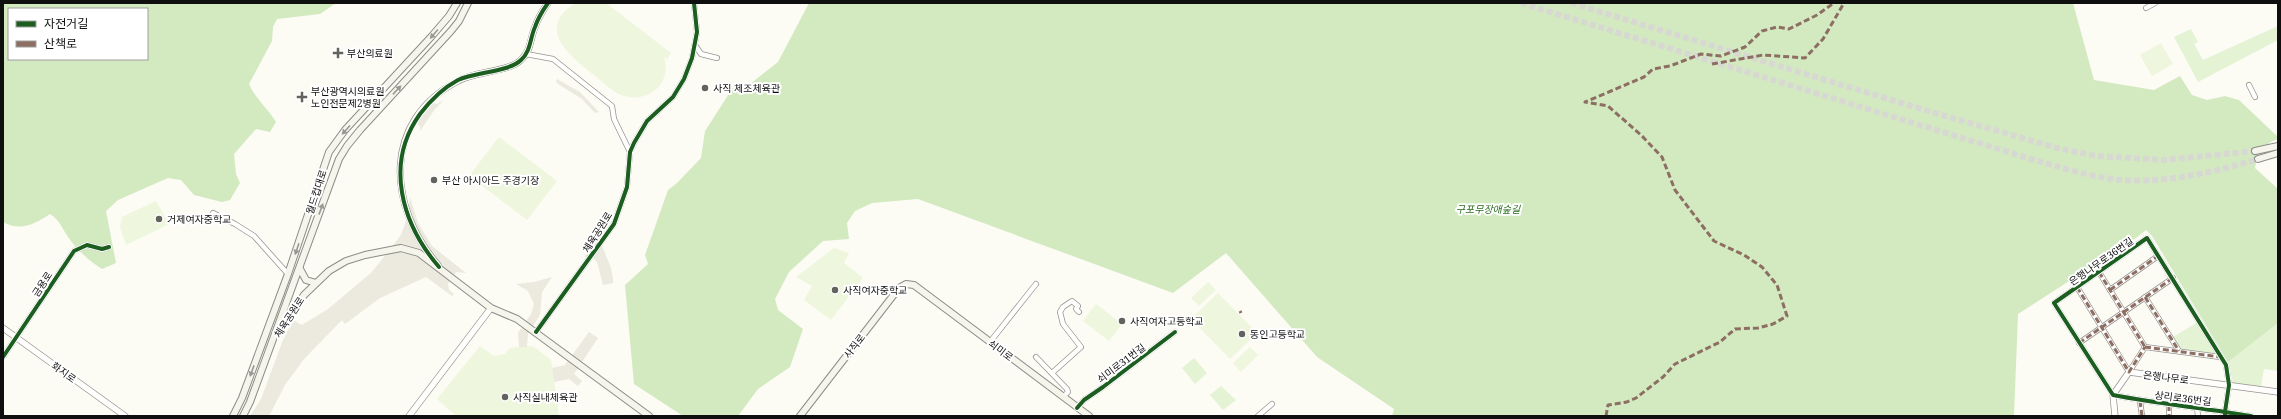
<svg xmlns="http://www.w3.org/2000/svg" width="2281" height="419" font-family="'Noto Serif','Noto Sans KR',serif">
<rect width="100%" height="100%" fill="#fcfbf4"/>
<g fill="#e4f3d4">
<path d="M2278,26V40L2198,82L2174,37L2191,29L2198,42L2194,44L2203,60Z"/>
<path d="M2198,322L2216,353L2213,354L2181,350L2173,337Z"/>
<path d="M2278,323V371L2264,369L2261,387L2233,383L2228,362Z"/>
<path d="M1194,358L1207,373L1195,384L1182,368Z"/>
<path d="M1221,386L1236,400L1223,410L1210,395Z"/>
</g>
<g fill="#d3eac1" fill-rule="evenodd">
<path d="M3,3H336L320,14L277,19L273,27L272,41L249,84C255,98 268,109 276,122L270,132L256,129L234,154L236,174L240,183L230,200L222,202L194,195L181,180L168,178L118,200L106,211L116,263L102,269C92,263 78,251 71,241C63,231 61,221 50,214C35,224 20,232 3,222ZM9,9H147V59H9Z"/>
<path d="M809,3H2073L2094,80L2154,90L2180,76L2192,95L2207,100L2225,96L2239,100L2278,137V139C2263,144 2258,153 2255,168L2278,189V323L2228,362L2152,236L2146,230L2136,238L2018,314L2014,416H1392L1394,409L1317,357L1226,253L1173,293L918,199L872,203L855,211L847,223L849,239L823,241L789,272L775,299L778,310L803,329L790,367L758,389L738,416H683L634,384L625,285L648,264L645,255L668,190L677,183L701,158L705,131L734,86L750,84L778,62Z"/>
</g>
<g fill="#eef7dd">
<path d="M576,3H606L671,53L667,59L664,57C672,83 650,103 624,96C613,93 603,82 594,75C571,57 534,28 576,3Z"/>
<path d="M2161,43L2173,64L2152,76L2140,55Z"/>
<path d="M499,137L557,181L527,220L469,176Z"/>
<path d="M156,201L169,224L126,245L120,227L122,217Z"/>
<path d="M834,248L849,253L844,263L863,278L831,320L804,300L812,286L796,277Z"/>
<path d="M1208,282L1216,290L1199,306L1191,298Z"/>
<path d="M1218,293L1257,333L1230,359L1191,319Z"/>
<path d="M1096,304L1122,324L1109,341L1083,321Z"/>
<path d="M480,346L494,356L505,354L510,348L533,346L551,360L559,416H456L437,399Z"/>
<path d="M1250,347L1258,355L1241,372L1233,363Z"/>
</g>
<g fill="#eceadf">
<path d="M557,79L580,92L599,112L595,113L582,99L558,84L556,82Z"/>
<path d="M444,100L435,109L420,131V126L415,122L431,102L437,104Z"/>
<path d="M410,197L418,223L432,246L466,273L456,272L448,284L449,290L454,294L452,296L426,277L380,298L345,324L342,320L304,359L285,385L269,416H250L261,399L283,340L293,320L302,325L328,309L372,272L401,235L408,215Z"/>
<path d="M602,236L601,243L611,268L613,279V283L603,285L597,262L592,257H584Z"/>
<path d="M552,277L542,292L540,315L528,334L527,347H519L518,333L531,314L534,304L528,291L516,284L534,282Z"/>
<path d="M589,332L598,338L574,374L582,381L578,386L569,379L554,382L552,368L565,365Z"/>
</g>
<g fill="none" stroke-linecap="round" stroke-linejoin="round">
<g stroke="#d8d8d2" stroke-width="6" stroke-dasharray="6 3" stroke-linecap="butt">
<path d="M1521,3L2041,162C2067,169 2095,178 2122,180C2169,183 2214,172 2258,159"/>
<path d="M1571,3L1928,111L2057,148L2096,156L2164,160L2255,151"/>
</g>
<defs>
<g id="minor">
<path d="M2146,8L2155,3"/>
<path d="M695,45L701,54L717,58"/>
<path d="M526,54L553,59L612,106L614,119L630,152"/>
<path d="M2249,85L2255,97"/>
<path d="M213,213L235,224L254,236L288,274"/>
<path d="M2099,272L2145,347"/>
<path d="M2077,287L2129,372L2145,347"/>
<path d="M2110,290L2158,256"/>
<path d="M2145,297L2179,351"/>
<path d="M536,332L614,224L627,187L630,152L634,143L647,121L673,97L684,79L692,58L697,32L694,3"/>
<path d="M990,342L1036,284"/>
<path d="M2079,343L2173,278"/>
<path d="M2145,347L2220,357"/>
<path d="M3,357L74,251L87,245L102,249L109,247"/>
<path d="M1036,357L1067,389L1068,392L1063,397"/>
<path d="M1052,373L1081,347L1063,324L1060,312L1063,307L1072,301L1078,306L1076,309L1079,312"/>
<path d="M2140,401L2142,416"/>
<path d="M2169,405V416"/>
<path d="M1077,408L1084,400L1103,387L1175,332"/>
<path d="M2197,408L2198,416"/>
<path d="M1258,416L1272,404"/>
<path d="M2225,416V412L2229,385L2226,365L2147,238L2054,303L2113,395C2159,404 2205,408 2251,416"/>
</g>
<g id="tertiary">
<path d="M438,265C388,207 381,121 458,81C475,71 509,72 521,60C531,51 530,39 535,27C538,18 543,10 548,3"/>
<path d="M3,328L125,416"/>
<path d="M409,416L491,308"/>
<path d="M2115,416L2113,395L2129,372L2278,392"/>
</g>
<g id="secondary">
<path d="M2255,151L2278,146"/>
<path d="M2258,159L2278,153"/>
<path d="M300,269L306,280L316,283"/>
<path d="M278,334L304,295L329,271L346,261L365,255L401,248L419,253L491,308L517,319L649,416"/>
<path d="M233,416L242,398L288,274L329,152L345,130L431,37L449,16L457,3"/>
<path d="M243,416L250,402L339,159L347,146L360,130L451,31L459,21L468,3"/>
<path d="M800,416L899,288L906,284L914,285L1089,416"/>
</g>
</defs>
<use href="#minor" stroke="#969592" stroke-width="6"/>
<use href="#tertiary" stroke="#969592" stroke-width="7"/>
<use href="#secondary" stroke="#8c8c89" stroke-width="8"/>
<use href="#minor" stroke="#fffefd" stroke-width="4.5"/>
<use href="#tertiary" stroke="#fffefd" stroke-width="5.5"/>
<use href="#secondary" stroke="#f5f5eb" stroke-width="6"/>
<g stroke="#8d6e63" stroke-width="3" stroke-dasharray="6 3" stroke-linecap="butt">
<path d="M1712,64L1763,55L1805,58L1823,39L1844,3"/>
<path d="M2099,272L2145,347"/>
<path d="M2077,287L2129,372L2145,347"/>
<path d="M2110,290L2158,256"/>
<path d="M2145,297L2179,351"/>
<path d="M1240,311L1241,313"/>
<path d="M2079,343L2173,278"/>
<path d="M2145,347L2220,357"/>
<path d="M2140,401L2142,416"/>
<path d="M2169,405V416"/>
<path d="M1606,416L1608,405L1627,402L1636,398L1663,377L1675,364L1720,342L1735,329L1758,328L1773,324L1787,316L1777,285L1762,267L1744,255L1714,241L1675,190L1662,157L1641,135L1608,106L1585,102L1644,77L1653,69L1670,66L1701,54L1721,56L1745,47L1762,31L1777,27L1789,29L1817,15L1834,3"/>
</g>
<defs>
<g id="cycleway">
<path d="M439,267C402,224 384,164 420,114C430,101 443,88 458,80C475,72 509,72 521,60C531,51 530,38 535,27C538,18 543,10 548,3"/>
<path d="M536,332L614,224L627,187L630,152L634,143L647,121L673,97L684,79L692,58L697,32L694,3"/>
<path d="M3,357L74,251L87,245L102,249L109,247"/>
<path d="M1077,408L1084,400L1103,387L1175,332"/>
<path d="M2225,416V412L2229,385L2226,365L2147,238L2054,303L2113,395C2159,404 2205,408 2251,416"/>
</g>
</defs>
<use href="#cycleway" stroke="#fff" stroke-width="6"/>
<use href="#cycleway" stroke="#1b5e20" stroke-width="4"/>
</g>
<defs><path id="oneway-solid" d="M-6-.8H1V-3.2L6.5 0L1 3.2V.8H-6Z"/></defs>
<g fill="#999993">
<use href="#oneway-solid" transform="translate(434 34) rotate(131)"/>
<use href="#oneway-solid" transform="translate(397 90) rotate(-47)"/>
<use href="#oneway-solid" transform="translate(346 130) rotate(132)"/>
<use href="#oneway-solid" transform="translate(321 209) rotate(-70)"/>
<use href="#oneway-solid" transform="translate(297 249) rotate(109)"/>
<use href="#oneway-solid" transform="translate(252 371) rotate(110)"/>
</g>
<g fill="#62625f" stroke="#fff" stroke-width="1.5">
<path d="M336 47h4v4h4v4h-4v4h-4v-4h-4v-4h4z"/>
<circle cx="705" cy="88" r="4"/>
<path d="M300 91h4v4h4v4h-4v4h-4v-4h-4v-4h4z"/>
<circle cx="434" cy="180" r="4"/>
<circle cx="159" cy="219" r="4"/>
<circle cx="835" cy="290" r="4"/>
<circle cx="1122" cy="321" r="4"/>
<circle cx="1242" cy="334" r="4"/>
<circle cx="505" cy="397" r="4"/>
</g>
<g text-anchor="middle" stroke-width="4" stroke-linejoin="round" paint-order="stroke">
<g font-size="10" fill="#0f0f0f" stroke="#fff" text-anchor="start">
<text x="347" y="57">부산의료원</text>
<text x="713" y="92">사직 체조체육관</text>
<text x="311" y="95">부산광역시의료원<tspan x="311" dy="12">노인전문제2병원</tspan></text>
<text x="442" y="184">부산 아시아드 주경기장</text>
<text x="167" y="223">거제여자중학교</text>
<text x="843" y="294">사직여자중학교</text>
<text x="1130" y="325">사직여자고등학교</text>
<text x="1250" y="338">동인고등학교</text>
<text x="513" y="401">사직실내체육관</text>
</g>
<g font-size="10" fill="#0f0f0f" stroke="#fff">
<text transform="translate(316 192) rotate(-72)" y="4">월드컵대로</text>
<text transform="translate(597 232) rotate(-58)" y="4">체육공원로</text>
<text transform="translate(2101 261) rotate(-35)" y="4">은행나무로36번길</text>
<text transform="translate(42 284) rotate(-57)" y="4">금용로</text>
<text transform="translate(289 317) rotate(-57)" y="4">체육공원로</text>
<text transform="translate(854 346) rotate(-52)" y="4">사직로</text>
<text transform="translate(1001 350) rotate(37)" y="4">쇠미로</text>
<text transform="translate(1121 363) rotate(-37)" y="4">쇠미로31번길</text>
<text transform="translate(64 372) rotate(36)" y="4">화지로</text>
<text transform="translate(2166 377) rotate(7)" y="4">은행나무로</text>
<text transform="translate(2183 398) rotate(7)" y="4">상리로36번길</text>
</g>
<g font-size="10" font-style="italic" fill="#276b1c" stroke="#fff">
<text x="1488" y="213">구포무장애숲길</text>
</g>
</g>
<rect width="2281" height="419" fill="none" stroke="#0f0f0f" stroke-width="8"/>
<rect x="8" y="8" width="140" height="52" fill="#ffffff" stroke="#9f9f9f"/>
<rect x="16" y="21" width="20" height="6" fill="#1b5e20" stroke="#9f9f9f"/>
<text x="44" y="28" font-size="12" fill="#0f0f0f">자전거길</text>
<rect x="16" y="41" width="20" height="6" fill="#8d6e63" stroke="#9f9f9f"/>
<text x="44" y="48" font-size="12" fill="#0f0f0f">산책로</text>
</svg>
